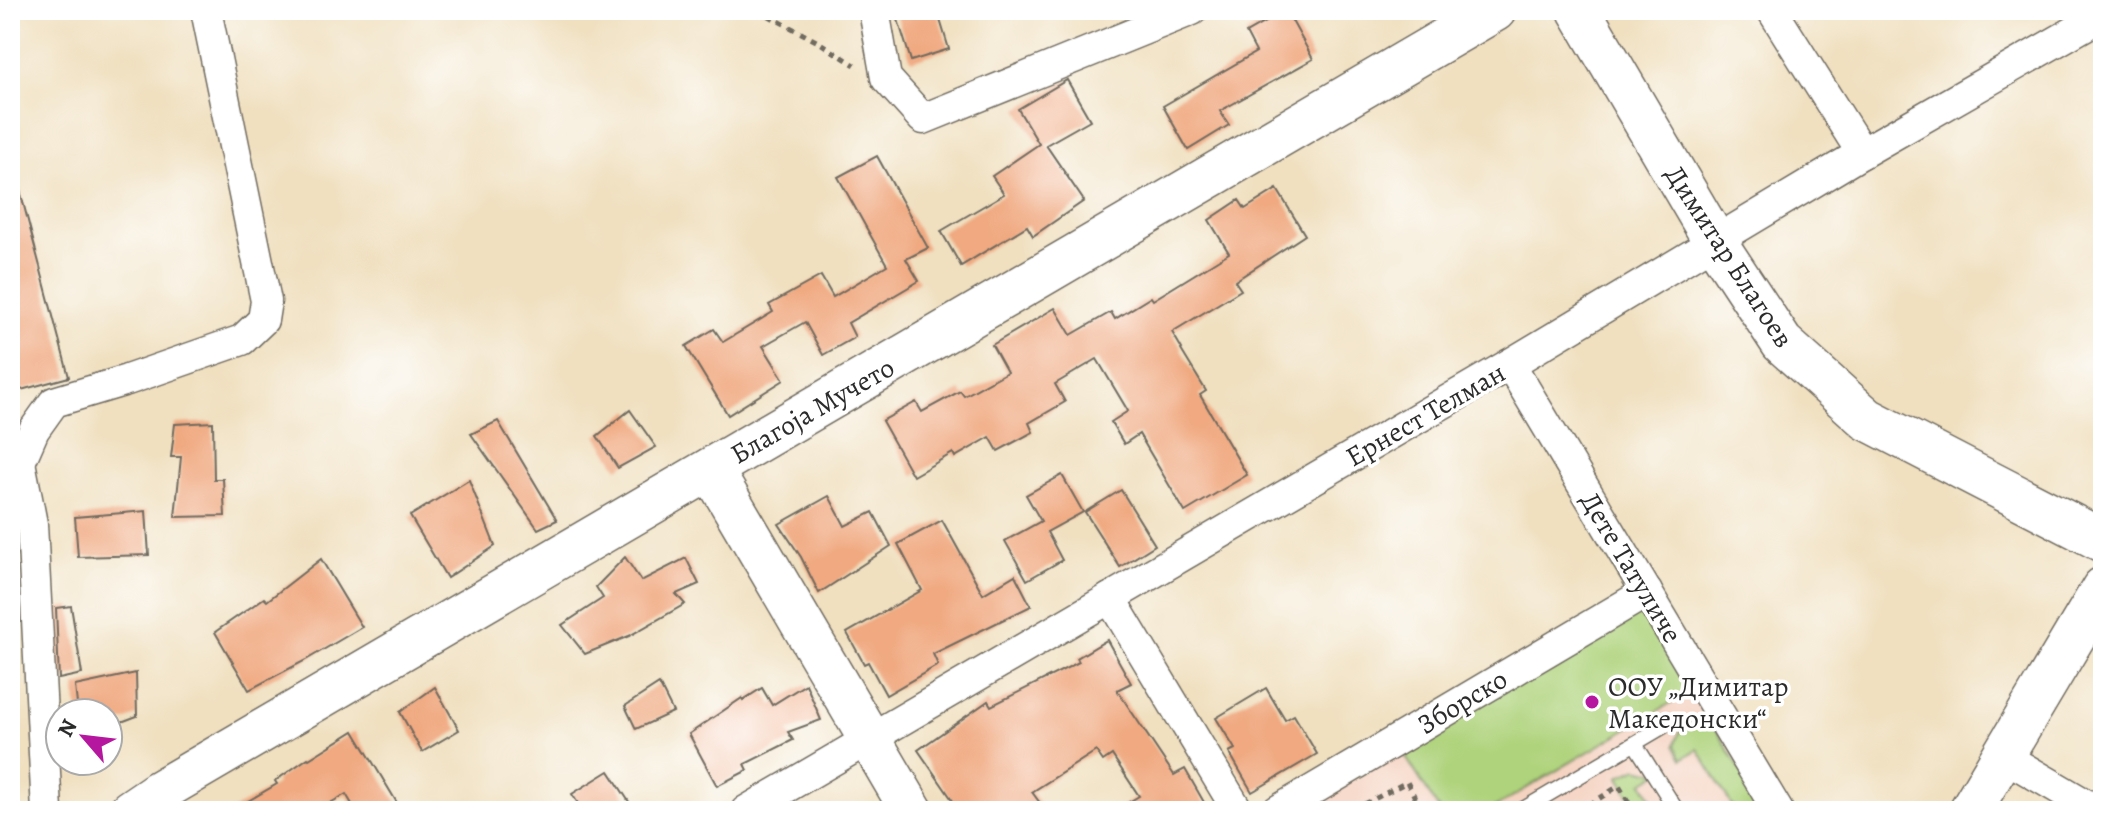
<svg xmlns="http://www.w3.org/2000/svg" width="2113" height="821" font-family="Alegreya,serif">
<rect width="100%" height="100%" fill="#fff"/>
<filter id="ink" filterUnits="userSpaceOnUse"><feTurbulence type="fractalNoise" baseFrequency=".0125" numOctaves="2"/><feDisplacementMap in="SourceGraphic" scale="16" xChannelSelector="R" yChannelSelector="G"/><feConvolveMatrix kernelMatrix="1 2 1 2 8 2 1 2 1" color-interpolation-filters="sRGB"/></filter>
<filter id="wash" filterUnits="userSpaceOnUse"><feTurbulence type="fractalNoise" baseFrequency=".006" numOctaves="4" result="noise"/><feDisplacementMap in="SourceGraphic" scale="32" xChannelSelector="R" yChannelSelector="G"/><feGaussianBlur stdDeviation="1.8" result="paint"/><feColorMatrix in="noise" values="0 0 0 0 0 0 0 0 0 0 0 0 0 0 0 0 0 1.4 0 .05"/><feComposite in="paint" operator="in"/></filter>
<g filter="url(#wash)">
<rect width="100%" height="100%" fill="#f0e0c0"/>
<path fill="#f5d3c1" d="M1643,616L1765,811H1298Z"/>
<g fill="#afd37c" stroke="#6d7f54" stroke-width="2">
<path d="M1633,614L1643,616L1652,621L1693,690L1488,811H1440L1402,751Z"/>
<path d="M1707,714L1765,811H1735L1698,749L1682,759L1675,745C1679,725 1690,723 1707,714Z"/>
<path d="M1637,768L1659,773L1643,783L1659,811H1638L1619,777Z"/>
</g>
<g id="blocks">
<g fill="#f0a980">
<path d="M895,10H937L949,49L911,61Z"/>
<path d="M1286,10L1313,59L1220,111L1229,125L1188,150L1163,106L1256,52L1246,33Z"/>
<path d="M1067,80L1090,120L1046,145L1084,201L1033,236L1027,226L961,266L941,231L1004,194L992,176L1039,144L1018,109Z"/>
<path d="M877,156L928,248L906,259L919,281L848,323L855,337L823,355L805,322L763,346L784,380L728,415L686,346L714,329L723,342L773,312L769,305L821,276L833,297L887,265L838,177Z"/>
<path d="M18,183L69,377L10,393V184Z"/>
<path d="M1277,189L1305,235L1235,281L1241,290L1172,332L1182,349L1181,350L1206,391L1200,395L1247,475L1185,512L1139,434L1124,444L1111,422L1128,411L1097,359L1055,384L1065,402L1029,423L1033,432L998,451L990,437L955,457L953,453L913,476L882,421L916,402L922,412L960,391L964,396L1007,372L992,345L1055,308L1071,335L1111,312L1115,319L1151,297L1153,300L1229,253L1209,220L1239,200L1245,209Z"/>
<path d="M630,410L656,447L618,468L597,436Z"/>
<path d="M498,421L557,520L538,529L471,434Z"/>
<path d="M213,422L214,479H223L225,516L175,517L181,457H171L175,424Z"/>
<path d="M1062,475L1083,512L1047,532L1062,560L1027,580L1005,541L1041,521L1026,495Z"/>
<path d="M469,480L495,546L447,578L410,516Z"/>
<path d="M1121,490L1155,545L1120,567L1085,512Z"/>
<path d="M829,496L845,526L873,512L891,546L819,593L801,557L779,524Z"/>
<path d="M146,511L149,555L78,557L75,517Z"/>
<path d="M942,520L983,594L1015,575L1031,606L933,654L938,665L886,695L868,662L864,664L847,633L922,590L898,544Z"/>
<path d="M625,557L641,581L686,558L699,584L676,594L685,604L629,636L585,654L562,625L603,598L596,587Z"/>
<path d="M321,559L362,627L306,660L249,690L215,632L264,598L267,601Z"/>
<path d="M71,606L82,674L59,679L56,608Z"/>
<path d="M1107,640L1131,683L1117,690L1174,775L1185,769L1209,811H1114L1139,796L1112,755L1103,761L1096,751L1032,792L1040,803L1028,811H960L918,750L988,701L991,706L1079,662L1077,658Z"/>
<path d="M136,673L137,716L108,727V713H78L75,686Z"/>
<path d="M659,684L673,712L636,729L625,706Z"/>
<path d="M806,684L821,720L788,732L793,740L745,764L748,770L717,786L689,734L742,698L743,700L762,688L772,705Z"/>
<path d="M435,687L459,730L422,752L400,712Z"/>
<path d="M1266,688L1285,720L1294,715L1317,754L1252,792L1229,752L1235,749L1216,718Z"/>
<path d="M354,731L402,811H356L346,794L316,811H231L277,784L275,781L308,758L309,759Z"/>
<path d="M609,771L635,811H583L572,794Z"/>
</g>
</g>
</g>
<g filter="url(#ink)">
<use href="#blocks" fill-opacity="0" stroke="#706a5f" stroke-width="2"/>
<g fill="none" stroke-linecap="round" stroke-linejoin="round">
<defs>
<g id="lane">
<path d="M1635,744L1677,811"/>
<path d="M1520,811L1671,722"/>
</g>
<g id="street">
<path d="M874,10L886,78L923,119L1192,10"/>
<path d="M1772,10L1862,153"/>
<path d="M1510,364L1778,811"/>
<path d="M20,462L34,430L54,402L127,380L242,340L263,320L266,301L206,10"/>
<path d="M20,462L32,524L47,811"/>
<path d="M1110,598L1238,811"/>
<path d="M2003,756L2097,811"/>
<path d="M746,811L1510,364L1862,153L2103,15"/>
<path d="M1277,811L1647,592"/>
</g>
<g id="secondary">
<path d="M1579,10L1714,240L1782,343L1867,419L2103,541"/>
<path d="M711,469L912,811"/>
<path d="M130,811L158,792L1495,10"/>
<path d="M1970,811L2103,588"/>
</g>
</defs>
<use href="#lane" stroke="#706a5f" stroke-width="17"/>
<use href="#street" stroke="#706a5f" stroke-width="33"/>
<use href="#secondary" stroke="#706a5f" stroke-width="45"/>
<g stroke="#706a5f" stroke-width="5" stroke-dasharray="6 6" stroke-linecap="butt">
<path d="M758,10L820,43L855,65"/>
<path d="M1358,811L1357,808L1407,782L1422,811"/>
<path d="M1579,811L1619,786L1634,811"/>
</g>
<use href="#lane" stroke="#fff" stroke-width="14"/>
<use href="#street" stroke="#fff" stroke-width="30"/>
<use href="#secondary" stroke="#fff" stroke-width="42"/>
</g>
</g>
<circle fill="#b5179e" stroke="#fff" stroke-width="3" cx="1592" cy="702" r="8"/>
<g text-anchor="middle" stroke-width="7" stroke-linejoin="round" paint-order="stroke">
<g font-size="28" fill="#2b2b2b" stroke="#fff">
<text transform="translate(1730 256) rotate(57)" y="10">Димитар Благоев</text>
<text transform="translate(812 410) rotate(-30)" y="10">Благоја Мучето</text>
<text transform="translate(1425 414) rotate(-30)" y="10">Ернест Телман</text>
<text transform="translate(1632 567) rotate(59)" y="10">Дете Татуличе</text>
<text transform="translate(1462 701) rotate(-31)" y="10">Зборско</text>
</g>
<g font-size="28" fill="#2b2b2b" stroke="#fff" text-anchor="start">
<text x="1608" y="696">ООУ „Димитар<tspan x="1608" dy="32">Македонски“</tspan></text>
</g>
</g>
<rect width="2113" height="821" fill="none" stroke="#fff" stroke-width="40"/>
<g transform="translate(84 737) rotate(298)"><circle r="38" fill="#ffffff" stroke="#aaaaaa" stroke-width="2"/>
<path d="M0-6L14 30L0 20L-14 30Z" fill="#b5179e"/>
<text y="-12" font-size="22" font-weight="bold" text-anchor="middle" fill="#2b2b2b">N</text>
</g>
</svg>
